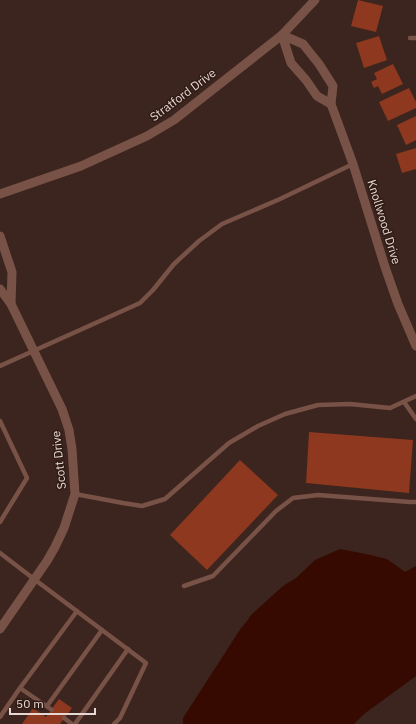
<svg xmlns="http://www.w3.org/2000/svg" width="416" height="724" font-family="'IBM Plex Sans',sans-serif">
<rect width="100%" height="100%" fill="#3b251e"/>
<path fill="#360a00" d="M340,549L366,554L387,559L405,572L416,566V676L364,714L354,724H183V718L241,628L248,620L250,616L283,586L296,578L315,560Z"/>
<g fill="#8d381f">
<path d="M358,0L383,6L376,32L351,26Z"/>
<path d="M379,36L387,60L364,68L356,43Z"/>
<path d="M393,64L403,84L382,94L378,86L374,88L371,82L377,79L374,73Z"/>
<path d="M409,88L416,102V108L388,121L379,102Z"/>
<path d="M416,116V140L406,145L397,125Z"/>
<path d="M416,148V169L402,173L396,154Z"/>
<path d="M309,432L413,440L409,493L306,483Z"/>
<path d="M240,460L278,495L207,570L170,535Z"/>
<path d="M59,699L72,708L60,724H22L33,708L46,717Z"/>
</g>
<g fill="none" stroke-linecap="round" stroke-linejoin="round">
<g stroke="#785246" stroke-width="4.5">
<path d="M410,38H416"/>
<path d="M0,366L140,303L153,290L174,264L199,241L222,224L280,199L353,164"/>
<path d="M404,402L416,419"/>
<path d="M0,421L27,478L0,522"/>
<path d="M75,494L123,503L142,506L165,499L229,443L258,426L285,414L318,405L350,404L390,408L416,396"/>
<path d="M0,553L34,579L146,663L120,718L114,724"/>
<path d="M184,586L213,576L276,511L293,498L318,495L410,502H416"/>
<path d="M20,688L52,710"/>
<path d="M47,706L102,630"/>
<path d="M0,717L20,688L77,611"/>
<path d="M64,718L72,724"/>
<path d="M75,724L128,649"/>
</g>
<g stroke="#785246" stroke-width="9">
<path d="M282,35L303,44L319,64L333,86L331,104L353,164L385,267L398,304L416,346"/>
<path d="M282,35L291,63L306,80L317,96L331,104"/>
<path d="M0,194L81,166L147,136L174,120L282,35L315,0"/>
<path d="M0,236L12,272L11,304"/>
<path d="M0,289L11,304L62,409L69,430L72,449L75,494L64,528L55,547L47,561L0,629"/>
</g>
</g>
<g text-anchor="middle" stroke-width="3" stroke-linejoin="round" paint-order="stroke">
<g font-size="12" fill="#e6d7d2" stroke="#301b15">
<text transform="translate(183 95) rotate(-37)" y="4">Stratford Drive</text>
<text transform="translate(384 222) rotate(73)" y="4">Knollwood Drive</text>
<text transform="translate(59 460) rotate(-96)" y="4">Scott Drive</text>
</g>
</g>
<path d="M10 708v6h85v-6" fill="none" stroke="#e6d7d2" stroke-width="2"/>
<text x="16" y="708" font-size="12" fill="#e6d7d2" stroke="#301b15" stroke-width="3" paint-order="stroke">50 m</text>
</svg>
